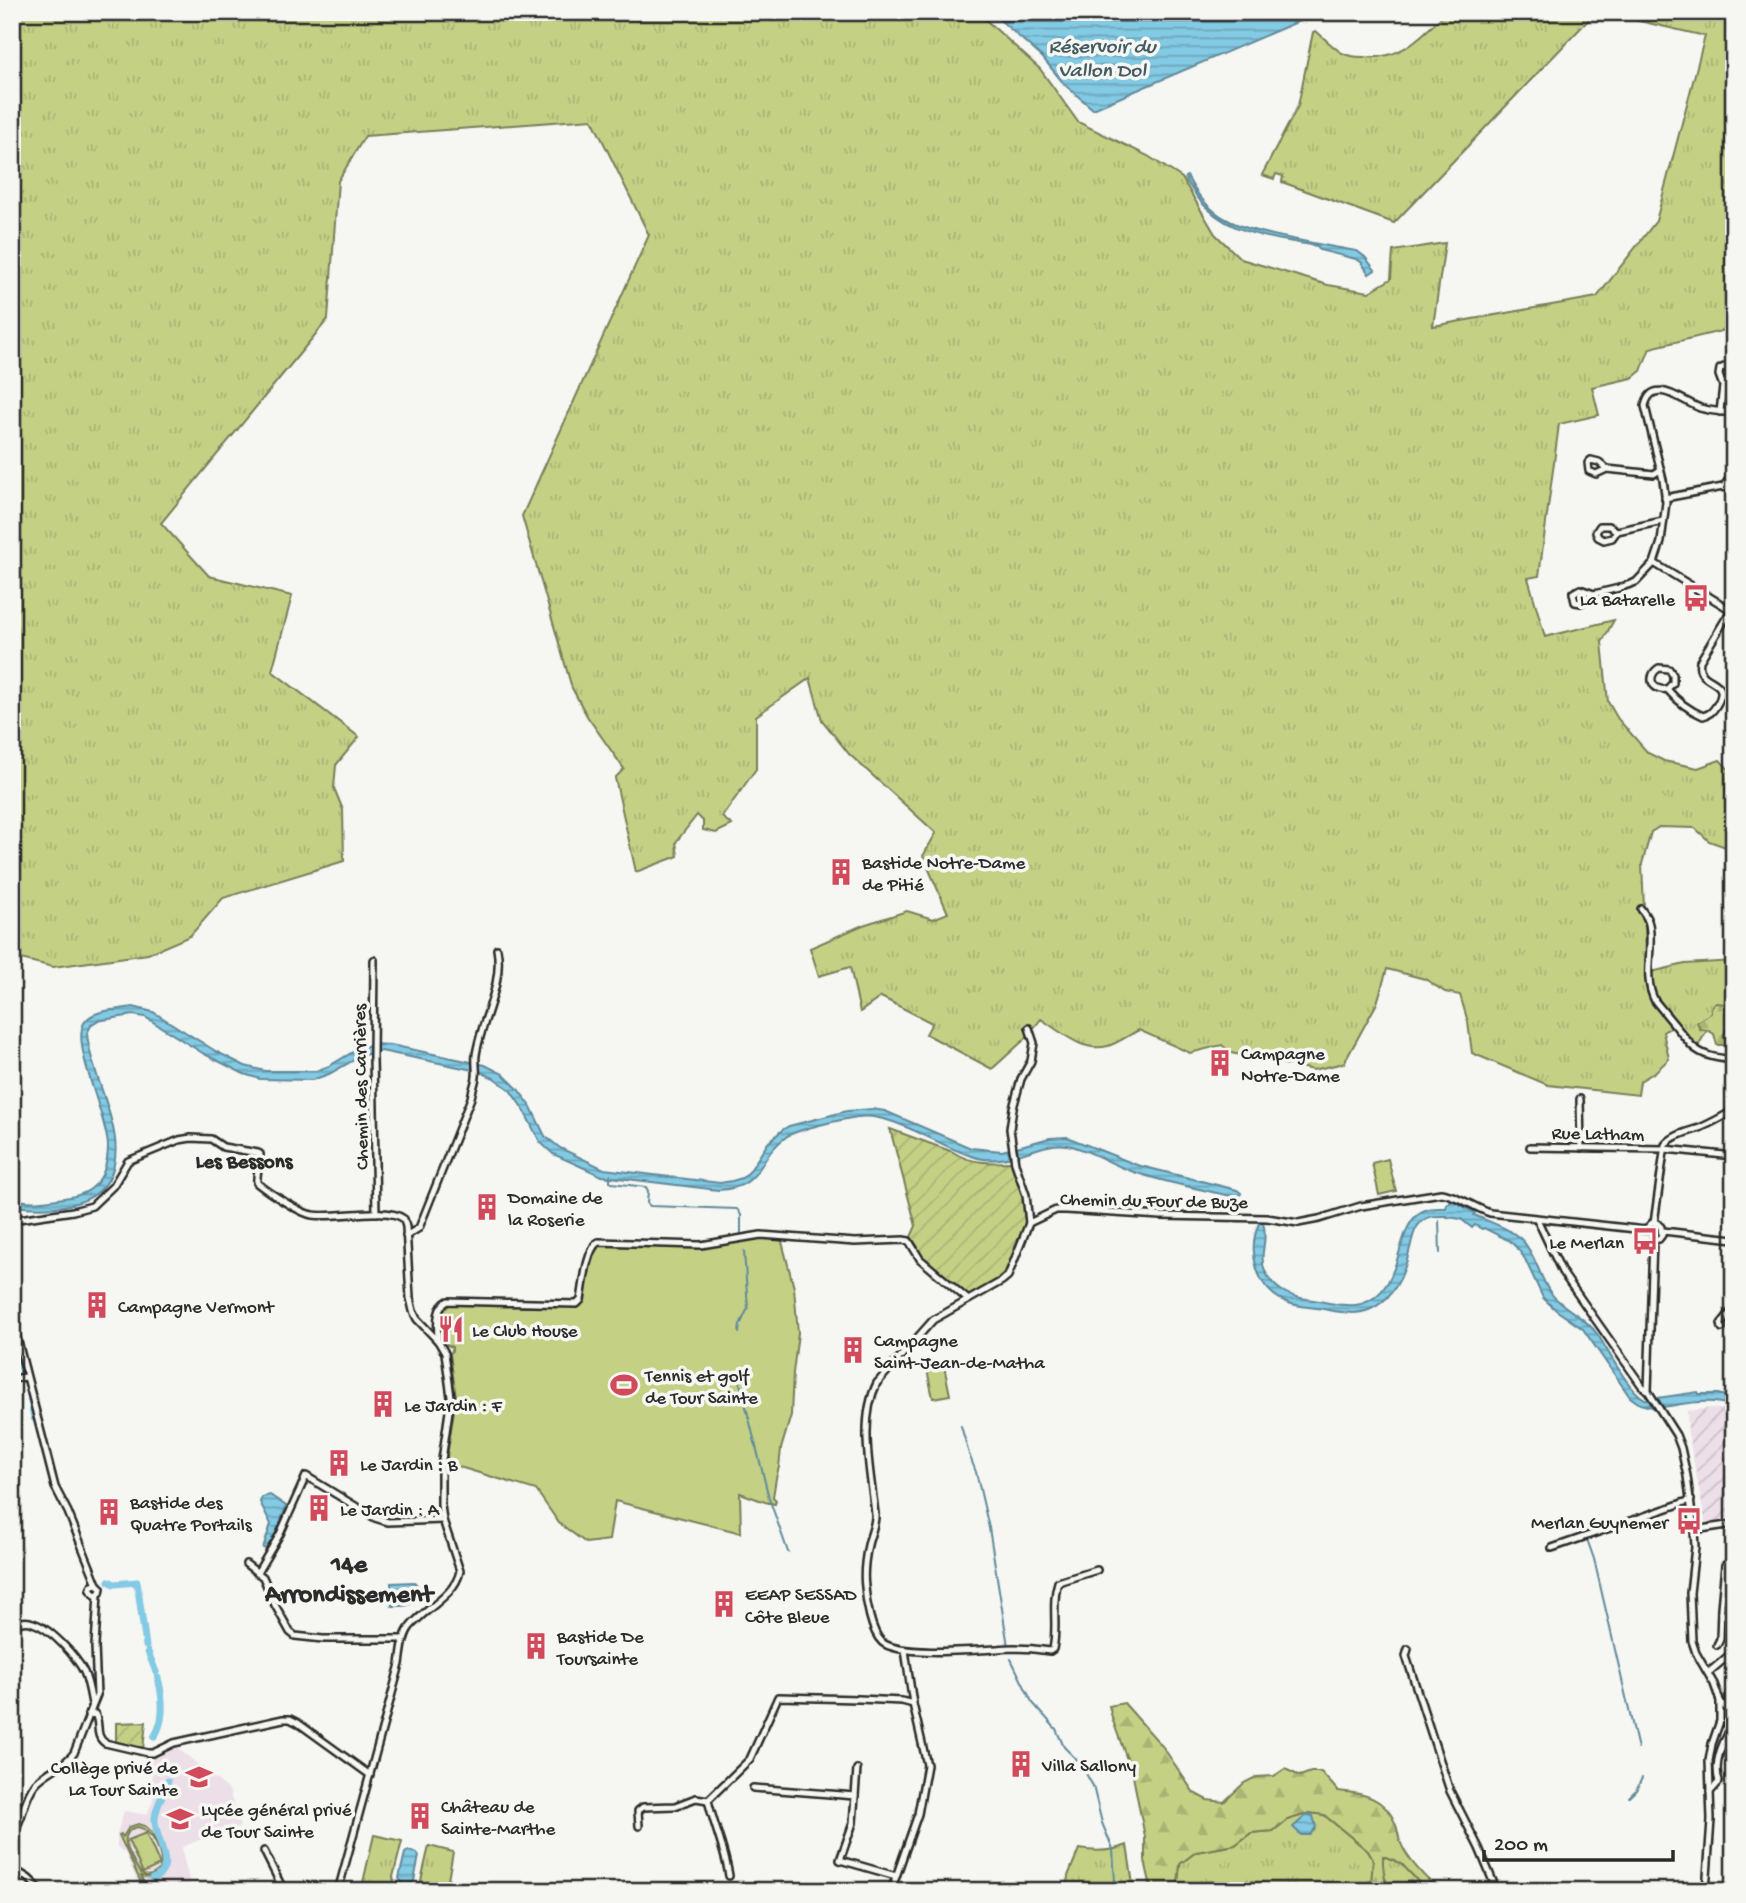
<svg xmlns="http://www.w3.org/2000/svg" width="1746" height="1903" font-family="'Gochi Hand',sans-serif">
<defs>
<pattern id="industrial-furrows" width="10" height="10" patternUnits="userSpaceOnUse" patternTransform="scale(1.75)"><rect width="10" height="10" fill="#ecdfe8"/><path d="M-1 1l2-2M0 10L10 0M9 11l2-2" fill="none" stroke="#cbc0c7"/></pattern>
<pattern id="grass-tufts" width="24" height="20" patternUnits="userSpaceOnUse" patternTransform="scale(1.75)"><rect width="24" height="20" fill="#c4d185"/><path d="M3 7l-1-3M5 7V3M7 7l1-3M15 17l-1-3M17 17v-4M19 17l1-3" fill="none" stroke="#a9b473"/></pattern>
<pattern id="forest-firs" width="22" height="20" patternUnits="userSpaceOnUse" patternTransform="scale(1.75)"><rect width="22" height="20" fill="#c4d185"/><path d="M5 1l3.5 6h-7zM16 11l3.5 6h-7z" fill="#a9b473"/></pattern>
<pattern id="garden-furrows" width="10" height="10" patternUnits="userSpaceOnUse" patternTransform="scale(1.75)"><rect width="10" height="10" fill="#c4d185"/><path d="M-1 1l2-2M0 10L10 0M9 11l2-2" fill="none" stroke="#a9b473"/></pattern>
<pattern id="water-rules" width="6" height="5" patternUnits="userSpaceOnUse" patternTransform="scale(1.75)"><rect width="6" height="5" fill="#83cae4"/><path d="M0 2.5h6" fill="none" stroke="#6ba4b9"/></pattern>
</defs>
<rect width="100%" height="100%" fill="#f6f6f2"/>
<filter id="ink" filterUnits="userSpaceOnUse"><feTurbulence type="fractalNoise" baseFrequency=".0143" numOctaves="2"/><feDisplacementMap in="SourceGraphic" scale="14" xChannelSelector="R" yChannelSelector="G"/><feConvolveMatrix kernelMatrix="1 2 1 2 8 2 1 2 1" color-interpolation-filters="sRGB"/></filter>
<g filter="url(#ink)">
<path fill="#ecdfe8" d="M174,1745L229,1790L240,1827L231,1830L229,1828L182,1847L183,1856L192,1891H141L126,1854L117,1847V1834L124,1811L147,1815L153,1800L152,1773L145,1757L167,1752Z"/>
<path fill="url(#industrial-furrows)" d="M1712,1408L1725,1410L1734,1415V1520L1706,1525L1688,1433L1687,1411Z"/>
<g fill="url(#grass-tufts)" stroke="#787e58" stroke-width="2">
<path d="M12,12H977L1040,69L1078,122L1148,156L1182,178L1215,234L1241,259L1328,285L1369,292L1391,279L1393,251L1445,243L1433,326L1597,297L1656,221L1705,36L1600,12H1734V328L1650,348L1641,371L1632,378L1592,387L1599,415L1559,424L1539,576L1528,578L1545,637L1614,620L1602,642L1608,702L1618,719L1648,753L1664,761L1698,768L1720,760L1732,773L1734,772V850L1709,841L1695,828L1659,827L1651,832L1642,864L1647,973L1685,964L1734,961V1007L1728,1004L1697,1022L1707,1030L1698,1046L1677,1023L1663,1032L1669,1059L1655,1072L1640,1081L1638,1095L1548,1085L1472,1053L1468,1022L1460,995L1445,992L1425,979L1387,969L1377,1003L1344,1063L1313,1070L1231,1053L1222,1045L1190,1053L1139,1030C1131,1034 1116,1044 1108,1046C1083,1053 1061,1032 1041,1019L1025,1039L992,1069L926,1034L932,1023L881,997L860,1012L850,967L819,976L810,948L863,925L907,911L933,919L948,913L923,856L936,833L849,754L822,720L810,678L756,716V769L722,817L732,825L716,833L703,830V821L697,815L676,842L678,856L636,872L615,778L624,769L587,716L572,688L522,516L649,235L592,119L365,136L338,181L328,319L161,523L209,576L292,596L272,671L359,737L336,765L334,788L343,810L344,861L223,898L190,936L148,954L53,967L21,959L12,960Z"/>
<path d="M1447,12H1596L1394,223L1282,182L1283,176L1276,174L1274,179L1262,175L1298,106L1313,32L1316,31C1324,38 1333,47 1342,53C1348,56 1356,57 1363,57C1402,61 1420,36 1447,12Z"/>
<path d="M1310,1813L1324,1815L1368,1851L1373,1860L1371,1885L1374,1891H1175L1178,1883L1180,1864L1196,1852L1235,1845L1251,1833L1273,1831L1287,1820Z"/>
<path d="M374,1835L402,1841L393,1877L394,1882L401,1891H361Z"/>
<path d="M1127,1845L1134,1891H1067L1068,1876L1079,1849C1096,1852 1111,1852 1127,1845Z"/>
<path d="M429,1846L453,1852L446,1891H414L420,1885Z"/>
<path d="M1383,1856L1401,1863L1427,1891H1386V1880L1382,1873Z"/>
</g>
<g fill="url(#forest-firs)" stroke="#787e58" stroke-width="2">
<path d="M1715,1003L1728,1004L1734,1007V1029L1726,1030L1723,1036L1726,1038L1734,1039V1045H1717L1714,1034L1707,1030L1700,1029L1697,1022L1711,1013V1008Z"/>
<path d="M1124,1703L1163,1747L1194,1793L1207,1800L1224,1802L1244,1783L1256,1777L1274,1776L1285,1769L1300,1776L1311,1772H1321L1338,1791C1364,1793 1386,1798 1396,1825C1398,1830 1398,1836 1400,1841C1406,1858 1427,1881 1442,1891H1427L1401,1863L1383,1856C1382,1868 1386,1879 1386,1891H1374L1371,1885L1373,1860L1368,1851L1324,1815L1310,1813L1287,1820L1273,1831L1251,1833L1235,1845L1196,1852L1180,1864L1178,1883L1175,1891H1158L1151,1887L1145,1861V1837L1133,1776L1113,1721L1109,1706Z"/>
</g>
<g fill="url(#garden-furrows)" stroke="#787e58" stroke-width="2">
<path d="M890,1129L953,1152C971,1164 991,1163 1012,1162L1014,1172L1017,1173L1023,1189L1025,1209L1026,1218L1022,1235L1002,1279L970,1296L964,1295L921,1258L917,1250L918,1247L911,1237L916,1226Z"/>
<path d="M146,1722L143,1749L116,1743V1723Z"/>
</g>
<g fill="#c4d185" stroke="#787e58" stroke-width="2" fill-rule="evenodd">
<path d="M1388,1159L1396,1191L1379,1195L1372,1163Z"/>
<path d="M758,1237L781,1238L794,1288L798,1333L793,1373L791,1415L781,1449L779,1467L776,1478L773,1497L776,1500L775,1504L765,1502L740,1493L741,1533L615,1501L609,1540L586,1543L559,1523L536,1490L446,1463L456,1397L450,1354L452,1351V1347L447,1345L443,1317L445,1316L441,1312L449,1302L517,1305L520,1307H530L533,1305H580L582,1303L591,1254L599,1244L702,1246L704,1248Z"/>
<path d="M943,1361L950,1395L933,1398L926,1365Z"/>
<path d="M138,1824L145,1826L151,1831L164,1861L163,1868L158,1874L150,1878L141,1876L145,1886L143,1887L119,1835L121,1834L123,1837L129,1827ZM138,1827C153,1830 164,1855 160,1869C145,1884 138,1871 132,1858C129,1851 124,1844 126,1837C128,1830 132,1828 138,1827Z"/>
<path d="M146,1833L160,1865L143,1873L128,1840Z"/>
</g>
<g fill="url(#water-rules)" stroke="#608a9a" stroke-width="2">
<path d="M991,12H1309L1307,17L1304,19L1093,109L1065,85L1043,58Z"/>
<path d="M1187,176C1209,220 1238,227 1282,237C1307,242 1332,247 1357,251L1365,257L1375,270L1369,274L1361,262L1356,259L1319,250L1317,246C1278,239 1235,236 1206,207C1198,200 1193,190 1186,181L1185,177Z"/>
<path d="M133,1007L153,1012L217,1052L245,1066L265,1071H316L329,1066L358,1049L372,1044L391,1045L485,1065L503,1074L517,1088L530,1105L545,1136L560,1148L604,1169L720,1183L732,1181L742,1178L749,1172L768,1143L782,1130L789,1126L847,1111L872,1109L885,1111L971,1148L1002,1151L1050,1138L1067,1137L1137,1165L1237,1190L1241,1193L1240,1196L1235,1197C1201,1189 1165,1183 1131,1171C1110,1164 1089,1149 1067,1145C1039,1141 1012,1166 978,1158C941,1149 895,1112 858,1117C843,1119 797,1129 786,1137C756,1158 764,1188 718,1190L602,1176L553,1154L540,1142L523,1109L510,1090L494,1078L478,1071L381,1051L363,1055L329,1074L312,1080L260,1079L244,1074L204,1054L145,1017L133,1015L97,1021L92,1024L87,1033C90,1068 111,1104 115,1139C122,1206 63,1212 12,1206V1198C31,1205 51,1200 70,1197C86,1194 96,1188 103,1173C106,1165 108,1156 108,1147C108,1118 71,1045 84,1023C92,1009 119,1010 133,1007Z"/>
<path d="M1452,1200L1475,1213L1474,1215C1490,1222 1509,1228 1522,1240C1536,1255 1539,1276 1550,1292C1562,1309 1584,1315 1598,1335C1609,1352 1631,1397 1650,1401L1652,1407L1640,1404L1630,1397L1583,1329L1556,1310L1543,1298L1525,1259L1518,1249L1510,1241L1484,1228L1482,1229L1475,1225L1472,1228L1461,1219L1447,1217V1216C1437,1216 1428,1215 1421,1222C1413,1229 1412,1242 1409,1252C1404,1274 1393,1299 1371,1309C1356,1316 1340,1312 1323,1309C1311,1307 1298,1307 1286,1302C1256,1289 1247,1252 1259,1223H1263C1269,1238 1258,1255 1265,1271C1274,1290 1288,1296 1307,1299C1324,1301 1344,1308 1361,1304C1407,1291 1392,1223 1425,1210C1432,1207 1439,1208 1446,1208L1447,1204Z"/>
<path d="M1698,1392L1699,1394H1718L1734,1398V1407C1711,1397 1686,1404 1662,1407L1657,1398Z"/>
<path d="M270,1495L286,1506L278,1529L267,1549L263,1548L271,1524L260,1502L262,1497Z"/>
<path d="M414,1582L417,1585L418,1597C411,1607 403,1606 392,1606L391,1583Z"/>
<path d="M1308,1814L1313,1816L1316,1827L1310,1835H1301L1293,1827Z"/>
<path d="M408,1851L417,1853L419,1856L414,1881L407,1886L403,1885L399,1878L405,1853Z"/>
</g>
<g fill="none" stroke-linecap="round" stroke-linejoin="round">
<g stroke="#608a9a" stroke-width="2">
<path d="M610,1175V1181L612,1183L646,1187L648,1191L647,1203L650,1206L737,1209L741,1215V1236"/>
<path d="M1439,1220L1440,1253"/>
<path d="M739,1333L740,1325L748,1308L744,1251"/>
<path d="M737,1371L769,1498L788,1552"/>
<path d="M961,1426L969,1454L976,1472L989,1528L1008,1646"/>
<path d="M1588,1542L1594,1559L1638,1749"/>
<path d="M1011,1659L1032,1702L1056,1729L1064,1747L1080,1763L1093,1786L1102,1823L1113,1849L1115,1882L1117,1891"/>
<path d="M1629,1797L1636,1790L1642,1778"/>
</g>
<g stroke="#83cae4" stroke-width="7">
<path d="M12,1334L24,1376"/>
<path d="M31,1400L34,1418"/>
<path d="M109,1581L114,1584L137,1582L146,1646"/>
<path d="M148,1652L156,1672"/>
<path d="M154,1737C165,1721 163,1697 158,1678"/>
<path d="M156,1891L152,1879C180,1868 153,1838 155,1818C156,1806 164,1793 168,1781"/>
</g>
<defs>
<g id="minor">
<path d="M1720,412L1723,386L1732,376V371L1729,368L1724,367L1720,369L1719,375L1723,386"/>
<path d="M1607,469L1599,462L1591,460L1588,463L1589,471L1596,474L1607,469L1654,474L1660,470"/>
<path d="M1723,487L1730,478L1734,477"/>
<path d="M1665,498L1723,487L1734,491"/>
<path d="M1617,531L1609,526H1600L1596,532L1598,537L1604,540L1612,538L1617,531L1663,521"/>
<path d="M1654,563L1731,610L1734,606"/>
<path d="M1594,594L1581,603L1575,602L1573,593L1580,589L1594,594L1619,588L1636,582L1654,563L1661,542L1666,502L1663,480L1645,406C1652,375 1682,401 1700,408C1710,411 1723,412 1734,413"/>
<path d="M1667,689L1673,683V675L1669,669L1659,668C1646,676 1652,692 1667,689C1677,701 1689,710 1703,716C1710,714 1712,712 1716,706C1735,676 1695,687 1700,661L1731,610"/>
<path d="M1641,909C1644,913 1648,919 1649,924C1654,949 1642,977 1655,1001L1692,1046C1704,1057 1718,1058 1734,1060"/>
<path d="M374,960L373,1057L376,1213"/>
<path d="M1029,1028L1034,1043L1031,1061L1021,1079L1013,1108L1010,1129L1015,1163L1026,1195L1029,1223"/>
<path d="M1580,1099L1581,1148"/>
<path d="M1530,1147L1665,1149L1734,1156"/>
<path d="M1537,1219L1562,1272L1642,1386L1648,1391L1676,1435L1681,1448L1687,1476L1694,1530L1695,1547L1690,1593L1692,1641L1696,1653L1714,1684L1720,1701V1721L1712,1744L1709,1761L1711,1820L1706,1891"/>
<path d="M12,1220L73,1211L92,1206L113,1186L128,1161L179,1140L191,1138L211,1139L223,1147L258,1153L260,1154C260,1164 256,1173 257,1183C267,1191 301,1214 313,1215C336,1219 387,1205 404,1219L406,1227L410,1298L413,1311L417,1319L438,1341L445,1353L451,1397L441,1467V1505L443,1520L460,1571C455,1596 425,1608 410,1627C402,1637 402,1653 400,1664L338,1891"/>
<path d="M1654,1223L1665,1145C1674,1134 1689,1132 1702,1127C1713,1122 1724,1116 1734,1110"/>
<path d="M1645,1230L1652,1223H1657L1661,1227L1662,1235L1659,1239L1653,1240"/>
<path d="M1663,1231L1734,1239"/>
<path d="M406,1236L419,1228L471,1098C472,1091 475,1084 476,1077C477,1070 475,1062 476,1055C481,1020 504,985 497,949"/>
<path d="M12,1318L55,1487L68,1512L97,1584L101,1588L100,1593L95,1595L90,1590L92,1585L97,1584"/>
<path d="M1722,1328L1721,1324L1734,1308"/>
<path d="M438,1341C438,1327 434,1308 448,1301L577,1304L581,1300C584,1284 586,1251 598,1242L701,1245L761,1235L855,1242L903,1240L909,1241L920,1259L967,1299"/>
<path d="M12,1379L26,1377"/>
<path d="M1648,1391L1653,1240"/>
<path d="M1694,1530L1734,1524"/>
<path d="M1552,1548L1691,1500"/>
<path d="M246,1564L263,1577L275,1605L290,1632L295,1636L323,1639H404"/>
<path d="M1097,1570L1058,1582C1051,1603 1058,1627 1053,1649L1050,1651C1038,1649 1025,1648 1013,1648C988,1649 899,1658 882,1642C871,1632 866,1601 865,1587C863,1572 865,1559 868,1545C870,1535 876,1524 875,1514C871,1474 858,1421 877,1383L933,1320L1002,1281L1008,1276L1029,1223L1056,1210H1066L1161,1216L1267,1218L1298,1223L1319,1219L1361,1206L1441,1193C1458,1195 1473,1207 1490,1213L1645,1230"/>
<path d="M257,1573L280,1534L306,1476L375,1518L388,1522L443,1520"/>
<path d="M1721,1613L1734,1621"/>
<path d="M12,1626C19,1622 26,1620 33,1623C50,1628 76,1656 84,1672C88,1681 90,1693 92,1704"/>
<path d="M1717,1645L1720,1639L1721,1608L1725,1565"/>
<path d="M1408,1649L1406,1656L1450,1791L1479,1848L1497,1891"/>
<path d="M1708,1673L1734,1651"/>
<path d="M1720,1701L1734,1716"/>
<path d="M88,1715L95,1714C101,1724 94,1735 105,1743L148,1753H153L174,1743L283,1719H290L298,1723L370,1775"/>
<path d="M753,1788L855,1796L853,1823L840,1860L896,1876"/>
<path d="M1710,1792L1719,1782C1714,1765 1720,1747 1729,1732"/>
<path d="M855,1796L857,1769"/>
<path d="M639,1826L638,1811L643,1807L675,1806L696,1798L708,1800"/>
<path d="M12,1834C25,1818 22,1801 35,1784C46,1771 65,1766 74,1753L97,1695L95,1646L98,1594"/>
<path d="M264,1851L284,1891"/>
<path d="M12,1868L28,1878L42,1891"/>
<path d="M729,1876C725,1850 714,1826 708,1800L750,1759L778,1697L859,1699L902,1701L913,1704"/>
<path d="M891,1891L918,1814L927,1765L913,1704L905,1650"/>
</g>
</defs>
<use href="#minor" stroke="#2b2b2b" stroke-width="10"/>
<use href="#minor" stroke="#f6f6f2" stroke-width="5"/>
</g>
</g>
<defs>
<symbol id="bus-bare" viewBox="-9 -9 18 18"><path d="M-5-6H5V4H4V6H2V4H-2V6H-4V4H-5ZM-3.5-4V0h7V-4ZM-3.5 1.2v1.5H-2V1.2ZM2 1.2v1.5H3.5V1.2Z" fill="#d1495b" stroke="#f6f6f2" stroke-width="2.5" paint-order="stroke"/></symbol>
<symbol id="building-bare" viewBox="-9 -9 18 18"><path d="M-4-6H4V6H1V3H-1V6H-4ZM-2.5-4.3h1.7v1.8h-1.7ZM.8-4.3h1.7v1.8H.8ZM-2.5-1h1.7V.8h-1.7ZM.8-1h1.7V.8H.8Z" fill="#d1495b" stroke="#f6f6f2" stroke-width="2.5" paint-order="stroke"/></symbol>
<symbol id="restaurant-bare" viewBox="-9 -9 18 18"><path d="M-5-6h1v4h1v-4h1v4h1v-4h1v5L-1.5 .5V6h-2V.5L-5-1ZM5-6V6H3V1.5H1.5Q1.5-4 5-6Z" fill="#d1495b" stroke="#f6f6f2" stroke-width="2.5" paint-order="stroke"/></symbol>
<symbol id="stadium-bare" viewBox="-9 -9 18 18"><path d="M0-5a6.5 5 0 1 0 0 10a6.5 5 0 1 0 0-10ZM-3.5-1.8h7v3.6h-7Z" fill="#d1495b" stroke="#f6f6f2" stroke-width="2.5" paint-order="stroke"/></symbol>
<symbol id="school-bare" viewBox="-9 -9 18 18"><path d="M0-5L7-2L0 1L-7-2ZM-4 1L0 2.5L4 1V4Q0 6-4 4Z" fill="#d1495b" stroke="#f6f6f2" stroke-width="2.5" paint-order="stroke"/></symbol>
</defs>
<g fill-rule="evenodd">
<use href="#bus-bare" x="1677" y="579" width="38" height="38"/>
<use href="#building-bare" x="822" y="853" width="38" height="38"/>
<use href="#building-bare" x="1201" y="1044" width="38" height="38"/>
<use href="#building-bare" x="468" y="1188" width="38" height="38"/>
<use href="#bus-bare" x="1626" y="1222" width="38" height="38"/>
<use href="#building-bare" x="78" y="1286" width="38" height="38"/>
<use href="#restaurant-bare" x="432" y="1310" width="38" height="38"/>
<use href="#building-bare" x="834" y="1331" width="38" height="38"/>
<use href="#stadium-bare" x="605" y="1366" width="38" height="38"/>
<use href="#building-bare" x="364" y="1385" width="38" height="38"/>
<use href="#building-bare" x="320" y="1444" width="38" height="38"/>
<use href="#building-bare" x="300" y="1489" width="38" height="38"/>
<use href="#building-bare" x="90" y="1493" width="38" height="38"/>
<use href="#bus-bare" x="1670" y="1502" width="38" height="38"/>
<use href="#building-bare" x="705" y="1585" width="38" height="38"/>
<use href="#building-bare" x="517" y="1627" width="38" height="38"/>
<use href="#building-bare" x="1002" y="1745" width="38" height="38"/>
<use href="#school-bare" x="180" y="1758" width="38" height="38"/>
<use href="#building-bare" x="401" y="1797" width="38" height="38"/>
<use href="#school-bare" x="161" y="1800" width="38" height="38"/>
</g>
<g text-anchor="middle" stroke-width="7" stroke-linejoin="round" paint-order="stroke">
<g font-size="19" fill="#2b2b2b" stroke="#f6f6f2" text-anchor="start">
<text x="1675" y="605" text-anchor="end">La Batarelle</text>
<text x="862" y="868">Bastide Notre-Dame<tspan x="862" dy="22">de Pitié</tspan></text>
<text x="1241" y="1059">Campagne<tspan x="1241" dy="22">Notre-Dame</tspan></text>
<text x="508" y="1203">Domaine de<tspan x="508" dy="22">la Roserie</tspan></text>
<text x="1624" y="1248" text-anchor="end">Le Merlan</text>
<text x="118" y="1312">Campagne Vermont</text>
<text x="472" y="1336">Le Club House</text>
<text x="874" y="1346">Campagne<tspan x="874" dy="22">Saint-Jean-de-Matha</tspan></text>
<text x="645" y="1381">Tennis et golf<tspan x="645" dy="22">de Tour Sainte</tspan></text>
<text x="404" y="1411">Le Jardin : F</text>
<text x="360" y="1470">Le Jardin : B</text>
<text x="130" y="1508">Bastide des<tspan x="130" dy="22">Quatre Portails</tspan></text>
<text x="340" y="1515">Le Jardin : A</text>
<text x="1668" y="1528" text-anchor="end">Merlan Guynemer</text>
<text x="745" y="1600">EEAP SESSAD<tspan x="745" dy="22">Côte Bleue</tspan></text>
<text x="557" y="1642">Bastide De<tspan x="557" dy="22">Toursainte</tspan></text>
<text x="1042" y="1771">Villa Sallony</text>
<text x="178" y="1773" text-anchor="end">Collège privé de<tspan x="178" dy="22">La Tour Sainte</tspan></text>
<text x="441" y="1812">Château de<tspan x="441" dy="22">Sainte-Marthe</tspan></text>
<text x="201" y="1815">Lycée général privé<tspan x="201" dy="22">de Tour Sainte</tspan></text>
</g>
<g font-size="19" fill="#2b2b2b" stroke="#f6f6f2">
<text transform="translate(359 1087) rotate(-91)" y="7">Chemin des Carrières</text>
<text transform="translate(1598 1132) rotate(1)" y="7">Rue Latham</text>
<text transform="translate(1154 1199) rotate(1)" y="7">Chemin du Four de Buze</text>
</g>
<g font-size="21" font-style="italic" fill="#455b62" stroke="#f6f6f2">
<text x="1102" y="52">Réservoir du<tspan x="1102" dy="24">Vallon Dol</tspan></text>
</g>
<g font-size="21" font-weight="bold" fill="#2b2b2b" stroke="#f6f6f2">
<text x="244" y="1167">Les Bessons</text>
</g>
<g font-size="26" font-weight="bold" fill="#2b2b2b" stroke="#f6f6f2">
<text x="349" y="1571">14e<tspan x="349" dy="30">Arrondissement</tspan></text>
</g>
</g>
<rect width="1746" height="1903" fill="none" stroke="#f6f6f2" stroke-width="42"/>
<rect x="21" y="21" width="1704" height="1861" fill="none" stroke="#2b2b2b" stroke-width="2.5" filter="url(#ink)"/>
<path d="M1484 1850v10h189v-10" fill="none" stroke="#2b2b2b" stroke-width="3.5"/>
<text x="1494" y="1850" font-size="21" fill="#2b2b2b" stroke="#f6f6f2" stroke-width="5" paint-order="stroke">200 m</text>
</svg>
